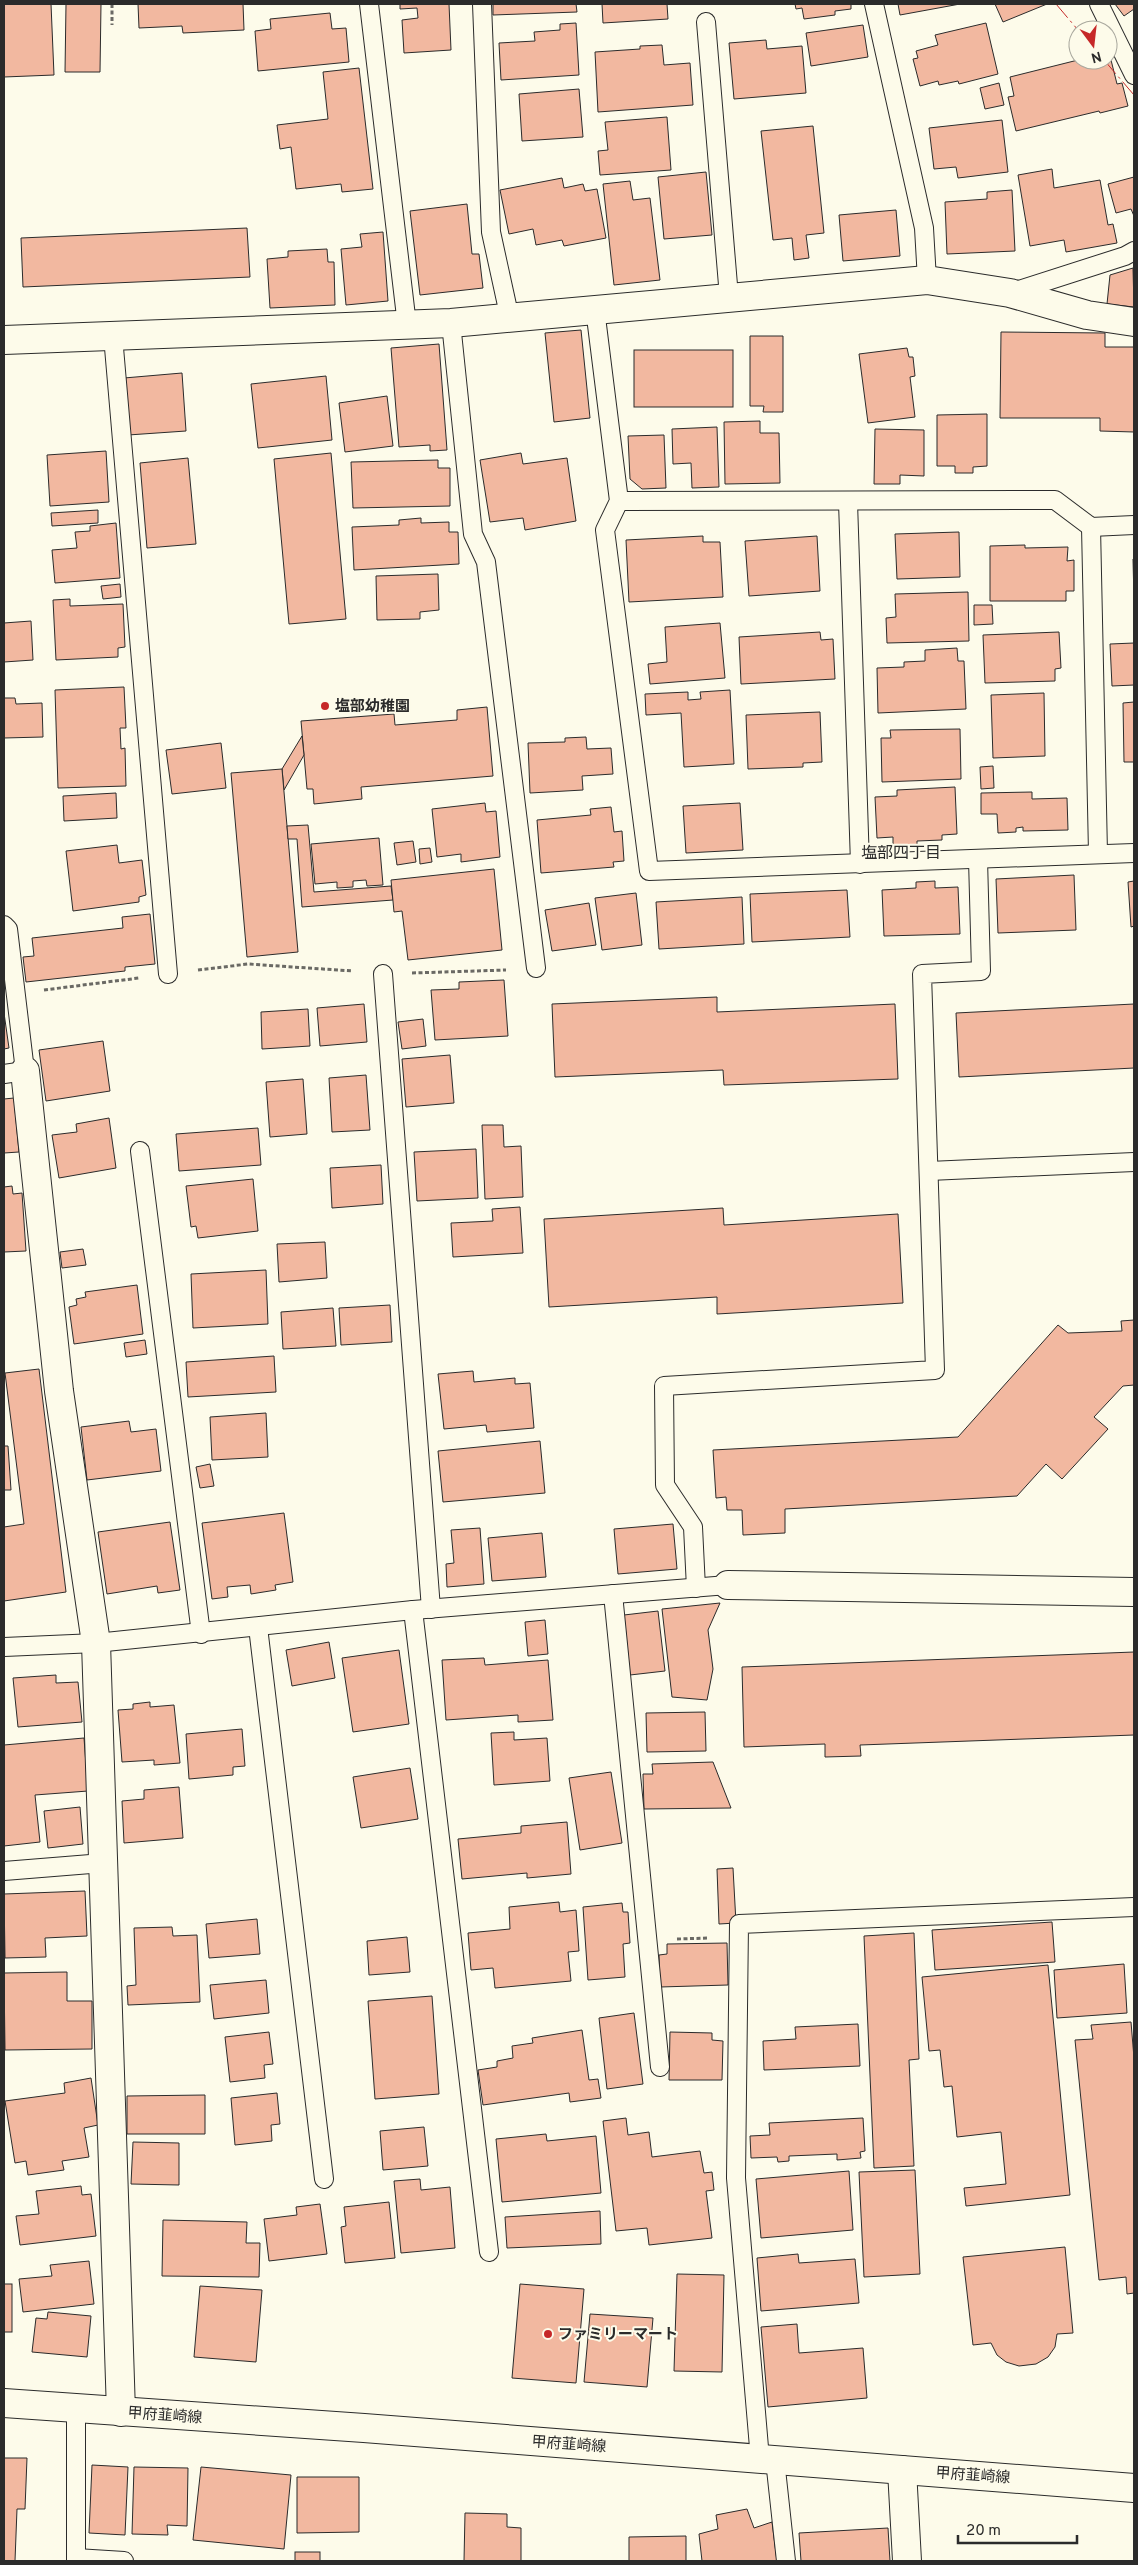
<svg xmlns="http://www.w3.org/2000/svg" width="1138" height="2565" font-family="Overpass,'Noto Sans JP',sans-serif">
<rect width="100%" height="100%" fill="#fdfbea"/>
<g fill="#f2b8a0" stroke="#2b2b2b">
<path d="M4,4H51L54,75L4,77Z"/>
<path d="M66,4H101L100,72H65Z"/>
<path d="M138,4H243L244,30L183,33L182,26L139,28Z"/>
<path d="M400,4H449L451,50L404,53L402,20L418,18L417,8L400,9Z"/>
<path d="M493,4H576L577,12L493,15Z"/>
<path d="M602,4H667L668,19L603,23Z"/>
<path d="M795,4H851V9L835,11V15L804,19L802,8L796,9Z"/>
<path d="M898,4H960L900,15Z"/>
<path d="M995,4H1047L1003,22Z"/>
<path d="M1115,4H1134V9L1124,16Z"/>
<path d="M330,13L332,29L346,28L349,62L258,71L255,31L271,29L270,19Z"/>
<path d="M576,23L579,75L501,80L499,43L535,41L534,32L560,30V24Z"/>
<path d="M986,23L998,74L959,84L958,81L939,85L938,81L920,86L913,59L918,58L916,51L938,45L935,35Z"/>
<path d="M863,25L868,57L811,66L806,33Z"/>
<path d="M766,40L767,49L802,46L806,93L734,99L729,43Z"/>
<path d="M662,45L664,65L690,63L693,105L598,112L595,52L640,49V46Z"/>
<path d="M1109,52L1117,84L1122,83L1128,106L1100,113L1099,111L1016,131L1008,97L1014,96L1010,77L1078,60H1108Z"/>
<path d="M359,68L373,189L342,192L341,184L296,189L291,147L280,149L277,125L328,119L323,72Z"/>
<path d="M999,83L1004,105L985,109L980,88Z"/>
<path d="M579,89L583,137L522,141L519,94Z"/>
<path d="M667,117L671,170L600,175L598,151L608,150L605,122Z"/>
<path d="M1002,120L1008,172L958,178L956,167L934,169L929,128Z"/>
<path d="M813,126L824,233L806,235L809,258L794,260L792,238L773,240L761,131Z"/>
<path d="M1052,169L1054,188L1100,180L1108,225L1113,224L1117,243L1066,252L1064,240L1030,246L1018,175Z"/>
<path d="M706,172L712,235L664,239L658,177Z"/>
<path d="M1134,177V216L1131,209L1116,213L1108,184Z"/>
<path d="M562,178L564,188L583,184L585,191L597,189L606,238L564,246L562,240L536,245L533,229L509,234L500,190Z"/>
<path d="M630,181L633,200L650,198L660,280L614,285L603,184Z"/>
<path d="M1012,190L1015,251L947,254L945,202L987,199V192Z"/>
<path d="M467,204L472,254H479L483,288L420,295L410,211Z"/>
<path d="M896,210L900,256L843,261L839,215Z"/>
<path d="M247,228L250,277L23,287L21,238Z"/>
<path d="M383,232L388,301L346,305L341,249L362,247L360,234Z"/>
<path d="M327,249L328,262H334L335,305L270,308L267,259L288,257V251Z"/>
<path d="M1133,268L1134,307L1107,304L1110,275Z"/>
<path d="M581,330L590,418L554,422L545,333Z"/>
<path d="M1001,332L1105,333V347H1134V432L1100,431V418H1000Z"/>
<path d="M750,336H783V412H763L764,406H750Z"/>
<path d="M439,344L447,450L430,451V445L399,447L391,348Z"/>
<path d="M907,348L909,357H913L915,376L910,377L915,417L868,423L859,354Z"/>
<rect x="634" y="350" width="99" height="57"/>
<path d="M182,373L186,431L128,435L124,378Z"/>
<path d="M326,376L332,440L258,448L251,384Z"/>
<path d="M387,396L393,446L345,452L339,403Z"/>
<path d="M987,414V466L973,467V473H955V466H937V415Z"/>
<path d="M760,421V433H779L780,483L725,484L724,422Z"/>
<path d="M717,427L719,487L692,488L691,463L673,464L672,429Z"/>
<path d="M875,429L924,430V476L900,475V484H874Z"/>
<path d="M664,435L666,488L642,489L630,479L628,436Z"/>
<path d="M106,451L109,502L50,506L47,455Z"/>
<path d="M331,453L346,619L289,624L274,459Z"/>
<path d="M521,453L523,464L567,458L576,521L525,530L523,518L490,522L480,460Z"/>
<path d="M188,458L196,544L147,548L140,463Z"/>
<path d="M438,460V468H450V506L353,508L351,462Z"/>
<path d="M98,510V523L52,526L51,513Z"/>
<path d="M421,518V523L449,522V532H458L459,564L354,570L352,527L399,525V520Z"/>
<path d="M116,523L120,578L55,583L52,550L77,548L75,532L90,531V526Z"/>
<path d="M959,532L960,577L897,579L895,534Z"/>
<path d="M703,536V542H720L723,597L629,602L626,540Z"/>
<path d="M817,536L820,591L749,596L745,541Z"/>
<path d="M1025,545V548L1068,547L1067,561L1074,560V591H1066V601H990V546Z"/>
<path d="M1133,559H1134V600Z"/>
<path d="M438,574L439,610L420,612V619L377,620L376,576Z"/>
<path d="M120,584L121,597L103,599L101,586Z"/>
<path d="M968,592L969,641L887,643L886,618L896,617L895,594Z"/>
<path d="M70,599V606L123,604L125,647L118,648V657L56,660L53,600Z"/>
<path d="M974,605H992L993,624L974,625Z"/>
<path d="M31,621L33,660L4,662V623Z"/>
<path d="M720,623L725,678L650,684L648,664L667,662L665,627Z"/>
<path d="M820,632L821,640L833,639L835,679L741,684L739,637Z"/>
<path d="M1059,632L1061,668L1055,669V681L985,683L983,635Z"/>
<path d="M1134,643V685L1112,686L1110,644Z"/>
<path d="M957,648L958,661H964L966,709L878,713L877,668L904,667V662L925,661V650Z"/>
<path d="M124,687L126,728H120L121,749L125,748L126,786L58,788L55,690Z"/>
<path d="M730,690L734,764L684,767L681,713L646,715L645,694L688,692V700L701,699L700,692Z"/>
<path d="M1044,693L1045,756L993,758L991,695Z"/>
<path d="M4,698H15L16,704L42,703L43,737L4,738Z"/>
<path d="M1134,702V762H1124L1123,703Z"/>
<path d="M487,707L493,776L361,787L362,799L314,804L313,789H307L301,721L394,714L395,725L457,720V710Z"/>
<path d="M820,712L822,762L803,763V767L748,769L746,715Z"/>
<path d="M960,729L961,779L882,782L881,738H891L890,730Z"/>
<path d="M302,736L304,755L284,790L282,769Z"/>
<path d="M586,737L587,749L611,748L613,774L582,776L583,790L530,793L528,743L565,742V738Z"/>
<path d="M221,743L226,788L172,794L166,750Z"/>
<path d="M993,766L994,788L981,789L980,767Z"/>
<path d="M282,769L298,952L247,957L231,773Z"/>
<path d="M955,787L957,834L942,835V840L917,841V845L893,846V837L877,838L875,797L897,796V790Z"/>
<path d="M1032,792V799L1067,798L1068,830L1023,831V827L1016,828V832L998,833L997,814H981V793Z"/>
<path d="M116,793L117,818L64,821L63,796Z"/>
<path d="M485,803L486,812L496,811L500,857L461,862V854L437,857L432,809Z"/>
<path d="M740,803L743,850L686,853L683,806Z"/>
<path d="M611,807L614,832L622,831L624,861L613,862L614,867L541,873L537,820L591,815L590,809Z"/>
<path d="M308,825L314,892L391,886L393,900L302,907L297,839H288L287,826Z"/>
<path d="M379,838L383,885L367,886L366,880L353,881V887L337,888V882L315,884L311,844Z"/>
<path d="M413,841L416,862L397,865L394,843Z"/>
<path d="M117,845L119,863L142,860L146,895L139,897V902L73,911L66,851Z"/>
<path d="M430,848L432,862L420,864L419,849Z"/>
<path d="M494,869L502,950L408,960L402,911L394,912L391,880Z"/>
<path d="M1074,875L1076,930L998,933L996,879Z"/>
<path d="M935,881V888L958,887L960,934L884,936L882,890L916,888V882Z"/>
<path d="M1134,881V926L1131,927L1128,882Z"/>
<path d="M847,890L850,937L752,942L750,894Z"/>
<path d="M636,893L642,945L602,950L595,898Z"/>
<path d="M742,897L744,944L659,949L656,902Z"/>
<path d="M589,903L596,945L552,951L545,910Z"/>
<path d="M150,914L155,964L125,967V971L26,982L23,957L34,956L32,938L123,928L122,917Z"/>
<path d="M504,980L508,1036L435,1040L431,990L459,989V982Z"/>
<path d="M717,997V1012L895,1004L898,1079L724,1085L723,1070L555,1077L552,1004Z"/>
<path d="M364,1004L367,1042L320,1046L317,1008Z"/>
<path d="M1134,1004V1068L959,1077L956,1013Z"/>
<path d="M308,1009L310,1046L262,1049L261,1012Z"/>
<path d="M4,1013L9,1048L4,1049Z"/>
<path d="M423,1019L426,1046L402,1049L398,1022Z"/>
<path d="M103,1041L110,1091L46,1101L39,1050Z"/>
<path d="M450,1055L454,1103L406,1107L402,1059Z"/>
<path d="M366,1075L370,1130L332,1132L329,1078Z"/>
<path d="M303,1079L307,1134L270,1137L266,1082Z"/>
<path d="M14,1098L19,1152L4,1153V1099Z"/>
<path d="M109,1118L116,1168L59,1178L52,1135L77,1132L76,1124Z"/>
<path d="M482,1125H503L504,1147L521,1146L523,1197L485,1199Z"/>
<path d="M258,1128L261,1165L179,1171L176,1134Z"/>
<path d="M476,1149L478,1198L417,1201L414,1152Z"/>
<path d="M381,1165L383,1204L332,1208L330,1168Z"/>
<path d="M253,1179L258,1231L198,1238L196,1226L191,1227L186,1186Z"/>
<path d="M12,1186L13,1194L22,1193L26,1251L4,1252V1187Z"/>
<path d="M520,1207L523,1253L453,1257L451,1223L493,1221L492,1209Z"/>
<path d="M723,1208L724,1225L898,1214L903,1303L717,1314V1297L549,1307L544,1219Z"/>
<path d="M325,1242L327,1278L279,1282L277,1244Z"/>
<path d="M83,1249L86,1265L62,1268L60,1252Z"/>
<path d="M266,1270L268,1324L193,1328L191,1274Z"/>
<path d="M137,1285L143,1334L74,1344L69,1307L77,1305L76,1299L86,1297L85,1292Z"/>
<path d="M390,1305L392,1342L341,1345L339,1308Z"/>
<path d="M333,1308L336,1346L283,1349L281,1312Z"/>
<path d="M1134,1320V1385L1123,1386L1094,1417L1108,1429L1062,1479L1046,1464L1017,1496L785,1509V1533L743,1535L742,1510H727L726,1497L716,1498L713,1450L958,1437L1058,1325L1068,1333L1122,1331L1121,1321Z"/>
<path d="M145,1340L147,1354L126,1357L124,1343Z"/>
<path d="M274,1356L276,1392L188,1397L186,1362Z"/>
<path d="M39,1369L66,1592L4,1601V1527L24,1524L5,1373Z"/>
<path d="M473,1371L474,1382L515,1378V1384L530,1383L534,1428L487,1432L486,1425L444,1429L438,1374Z"/>
<path d="M266,1413L268,1457L212,1460L210,1417Z"/>
<path d="M129,1421L131,1432L156,1429L161,1471L87,1480L81,1427Z"/>
<path d="M540,1441L545,1493L443,1502L438,1451Z"/>
<path d="M4,1446H8L11,1490H4Z"/>
<path d="M210,1464L214,1486L200,1488L196,1467Z"/>
<path d="M284,1513L293,1582L275,1585L276,1590L251,1594L250,1585L227,1587L228,1597L212,1599L202,1523Z"/>
<path d="M170,1522L180,1590L158,1593L157,1586L107,1594L98,1532Z"/>
<path d="M673,1524L677,1569L618,1574L614,1529Z"/>
<path d="M480,1528L484,1584L447,1587L446,1564L454,1563L451,1530Z"/>
<path d="M542,1533L546,1577L492,1581L488,1538Z"/>
<path d="M720,1603L708,1630L713,1669L707,1700L672,1697L662,1609Z"/>
<path d="M658,1611L665,1671L630,1675L624,1615Z"/>
<path d="M545,1620L548,1654L528,1656L525,1622Z"/>
<path d="M329,1642L335,1678L292,1686L286,1650Z"/>
<path d="M399,1650L409,1724L353,1732L342,1658Z"/>
<path d="M1134,1652V1735L860,1745L861,1756L825,1757V1744L744,1747L742,1667Z"/>
<path d="M484,1658L485,1665L548,1660L553,1720L518,1722V1715L446,1720L442,1660Z"/>
<path d="M56,1675V1683L78,1682L82,1722L18,1727L13,1678Z"/>
<path d="M150,1702V1707L174,1705L180,1763L154,1765V1760L122,1762L118,1710L133,1709V1704Z"/>
<path d="M705,1712L706,1751L647,1752L646,1713Z"/>
<path d="M242,1729L245,1766L233,1767V1775L189,1779L186,1734Z"/>
<path d="M514,1732V1740L547,1738L550,1781L494,1785L491,1733Z"/>
<path d="M84,1738L88,1791L35,1795L40,1842L4,1846V1745Z"/>
<path d="M713,1762L731,1808L644,1809L643,1774H653L652,1764Z"/>
<path d="M410,1768L418,1819L361,1828L353,1777Z"/>
<path d="M611,1772L622,1843L580,1850L569,1778Z"/>
<path d="M179,1787L183,1838L124,1843L122,1801L144,1799V1790Z"/>
<path d="M80,1807L83,1844L48,1848L44,1811Z"/>
<path d="M567,1822L571,1874L527,1878V1873L462,1879L458,1839L521,1833V1826Z"/>
<path d="M733,1868L736,1923L719,1924L717,1869Z"/>
<path d="M85,1891L87,1936L45,1938L46,1957L5,1958L4,1894Z"/>
<path d="M559,1902L560,1912L576,1910L579,1951L568,1952L571,1981L495,1988L493,1968L471,1970L468,1933L510,1929L509,1907Z"/>
<path d="M622,1903L623,1912H628L630,1943L623,1944L625,1977L588,1980L583,1907Z"/>
<path d="M257,1919L260,1954L209,1958L206,1924Z"/>
<path d="M1052,1922L1055,1962L935,1970L932,1930Z"/>
<path d="M172,1927L173,1936L197,1935L200,2002L128,2005L127,1986L136,1985L134,1928Z"/>
<path d="M914,1933L919,2059L909,2060L914,2166L874,2168L864,1936Z"/>
<path d="M407,1937L410,1972L369,1975L367,1941Z"/>
<path d="M727,1943L728,1985L660,1987L659,1955L667,1954V1944Z"/>
<path d="M1124,1964L1127,2013L1057,2018L1054,1970Z"/>
<path d="M1048,1965L1070,2195L966,2206L964,2188L1006,2184L1001,2132L957,2137L952,2086L944,2087L940,2050L929,2051L922,1977Z"/>
<path d="M67,1972V2001H92V2049L5,2050L4,1973Z"/>
<path d="M266,1980L269,2013L214,2019L210,1985Z"/>
<path d="M432,1996L439,2094L375,2099L368,2001Z"/>
<path d="M634,2013L643,2084L607,2089L599,2018Z"/>
<path d="M1131,2022L1134,2058V2293L1127,2294L1126,2277L1099,2280L1075,2040L1093,2039L1091,2025Z"/>
<path d="M858,2024L860,2066L764,2070L763,2041L796,2039L795,2027Z"/>
<path d="M582,2030L589,2080L598,2079L601,2098L570,2102L569,2093L483,2105L478,2070L497,2067V2061L513,2058L512,2046L533,2043L532,2038Z"/>
<path d="M269,2032L273,2064L264,2065L265,2078L230,2082L225,2037Z"/>
<path d="M670,2032L712,2033V2040L723,2041L722,2080H669Z"/>
<path d="M91,2078L98,2125L84,2128L89,2157L62,2161L64,2170L28,2175L26,2161L15,2163L5,2101L65,2093L64,2083Z"/>
<path d="M277,2093L280,2124L271,2125L272,2141L235,2145L231,2098Z"/>
<path d="M205,2095V2134H127V2096Z"/>
<path d="M626,2118L628,2135L649,2132L652,2157L700,2151L704,2173L712,2172L714,2190L706,2191L712,2238L649,2245L647,2228L616,2231L603,2121Z"/>
<path d="M863,2118L865,2151L860,2152L861,2158L837,2160V2154L789,2156V2161L778,2162L777,2157L751,2158L750,2136L770,2135L769,2123Z"/>
<path d="M424,2127L428,2166L383,2170L380,2131Z"/>
<path d="M546,2134L547,2141L596,2136L601,2193L502,2202L496,2139Z"/>
<path d="M133,2142L179,2143V2185L131,2184Z"/>
<path d="M915,2170L920,2274L864,2277L859,2172Z"/>
<path d="M849,2171L853,2230L761,2238L756,2179Z"/>
<path d="M420,2179L421,2190L450,2187L455,2248L401,2253L394,2181Z"/>
<path d="M81,2186L82,2195L91,2194L96,2236L20,2245L16,2216L39,2214L36,2191Z"/>
<path d="M389,2202L395,2258L345,2263L341,2227L346,2226L344,2207Z"/>
<path d="M320,2204L327,2254L269,2261L264,2219L297,2215L296,2207Z"/>
<path d="M600,2211L601,2244L507,2248L505,2217Z"/>
<path d="M163,2220L247,2222L246,2243H260L259,2277L162,2276Z"/>
<path d="M1065,2247L1073,2333L1057,2334L1055,2347L1048,2357L1036,2364L1019,2366L1006,2362L997,2355L991,2343L973,2345L963,2257Z"/>
<path d="M798,2254L799,2263L855,2259L859,2303L761,2311L757,2258Z"/>
<path d="M89,2261L94,2304L23,2312L19,2279L52,2276L50,2265Z"/>
<path d="M677,2274L724,2275L722,2372L674,2371Z"/>
<rect x="4" y="2284" width="8" height="48"/>
<path d="M520,2284L584,2289L576,2383L512,2378Z"/>
<path d="M200,2286L262,2290L256,2362L194,2357Z"/>
<path d="M48,2312L91,2316L87,2357L32,2352L36,2318L47,2319Z"/>
<path d="M590,2314L653,2318L647,2387L584,2382Z"/>
<path d="M797,2324L799,2353L863,2348L867,2398L768,2407L761,2327Z"/>
<path d="M4,2458H27L25,2509H17L15,2561H4Z"/>
<path d="M92,2465L128,2467L125,2535L89,2533Z"/>
<path d="M134,2467L188,2468L187,2526L167,2525L168,2535L132,2534Z"/>
<path d="M201,2467L291,2475L284,2549L193,2540Z"/>
<path d="M297,2477H359V2532L297,2533Z"/>
<path d="M747,2509L754,2528L772,2522L777,2561H702L699,2534L718,2529L716,2515Z"/>
<path d="M465,2513L507,2514V2527L521,2528V2561H464Z"/>
<path d="M888,2528L890,2561H801L799,2533Z"/>
<path d="M686,2536V2561H629V2537Z"/>
<rect x="295" y="2552" width="25" height="9"/>
</g>
<g fill="none" stroke-linecap="round" stroke-linejoin="round">
<defs>
<g id="lane">
<path d="M369,4L407,325"/>
<path d="M482,4L491,232L510,319"/>
<path d="M874,4L924,228L927,280"/>
<path d="M1099,4L1134,75"/>
<path d="M706,22L729,297"/>
<path d="M1013,292L1125,256L1134,251"/>
<path d="M595,309L619,501L605,530L649,871L1134,853"/>
<path d="M451,323L473,534L486,562L536,968"/>
<path d="M113,336L168,974"/>
<path d="M619,501L1055,500L1091,527L1134,525"/>
<path d="M848,502L860,864"/>
<path d="M1091,527L1098,853"/>
<path d="M4,925L8,929L25,1071L4,1074"/>
<path d="M383,974L431,1609"/>
<path d="M140,1151L201,1634"/>
<path d="M929,1171L1134,1162"/>
<path d="M696,1588L693,1527L665,1485L664,1386L935,1370L922,974L981,971L978,859"/>
<path d="M613,1594L660,2067"/>
<path d="M413,1610L489,2252"/>
<path d="M258,1627L324,2179"/>
<path d="M4,1647L96,1643L413,1610L728,1585"/>
<path d="M4,1871L103,1863"/>
<path d="M76,2409V2561"/>
<path d="M760,2459L736,2178L739,1924L1134,1907"/>
<path d="M775,2460L786,2561"/>
<path d="M76,2558L124,2561"/>
</g>
<g id="street">
<path d="M4,340L451,323L927,280L1010,293L1087,315L1134,322"/>
<path d="M25,1071L59,1391L96,1643L121,2412"/>
<path d="M728,1585L1134,1592"/>
<path d="M902,2470L907,2561"/>
</g>
<path id="primary" d="M4,2403L364,2428L1134,2488"/>
</defs>
<use href="#lane" stroke="#2b2b2b" stroke-width="20"/>
<use href="#street" stroke="#2b2b2b" stroke-width="30"/>
<use href="#primary" stroke="#2b2b2b" stroke-width="30"/>
<g stroke="#6a6964" stroke-width="3" stroke-dasharray="4 2.5" stroke-linecap="butt">
<path d="M112,4V25"/>
<path d="M198,970L248,964L353,971"/>
<path d="M412,973L506,970"/>
<path d="M44,990L139,978"/>
<path d="M677,1939L709,1938"/>
</g>
<use href="#lane" stroke="#fdfbea" stroke-width="18"/>
<use href="#street" stroke="#fdfbea" stroke-width="28"/>
<use href="#primary" stroke="#fdfbea" stroke-width="28"/>
<g stroke="#c62828" stroke-width="1" stroke-dasharray="18 4 2.5 4" stroke-linecap="butt">
<path d="M1056,4L1078,30"/>
<path d="M1104,60L1134,95"/>
</g>
</g>
<g fill="#c62828" stroke="#fdfbea" stroke-width="2">
<circle cx="325" cy="706" r="5"/>
<circle cx="548" cy="2334" r="5"/>
</g>
<g text-anchor="middle" stroke-width="4" stroke-linejoin="round" paint-order="stroke">
<g font-size="15" font-weight="bold" fill="#2b2b2b" stroke="#fdfbea" text-anchor="start">
<text x="335" y="711">塩部幼稚園</text>
<text x="558" y="2339">ファミリーマート</text>
</g>
<g font-size="15" fill="#2b2b2b" stroke="#fdfbea">
<text transform="translate(165 2415) rotate(4)" y="5">甲府韮崎線</text>
<text transform="translate(569 2444) rotate(4)" y="5">甲府韮崎線</text>
<text transform="translate(973 2475) rotate(4)" y="5">甲府韮崎線</text>
</g>
<g font-size="16" fill="#2b2b2b" stroke="#fdfbea">
<text x="901" y="858">塩部四丁目</text>
</g>
</g>
<rect width="1138" height="2565" fill="none" stroke="#2b2b2b" stroke-width="10"/>
<g transform="translate(1093 45) rotate(165)"><circle r="24" fill="#fdfbea" stroke="#a9a89e"/>
<path d="M0-4L9 19L0 12L-9 19Z" fill="#c62828"/>
<text y="-8" font-size="14" font-weight="bold" text-anchor="middle" fill="#2b2b2b">N</text>
</g>
<path d="M958 2535v8h119v-8" fill="none" stroke="#2b2b2b" stroke-width="2.5"/>
<text x="966" y="2535" font-size="15" fill="#2b2b2b" stroke="#fdfbea" stroke-width="4" paint-order="stroke">20 m</text>
</svg>
